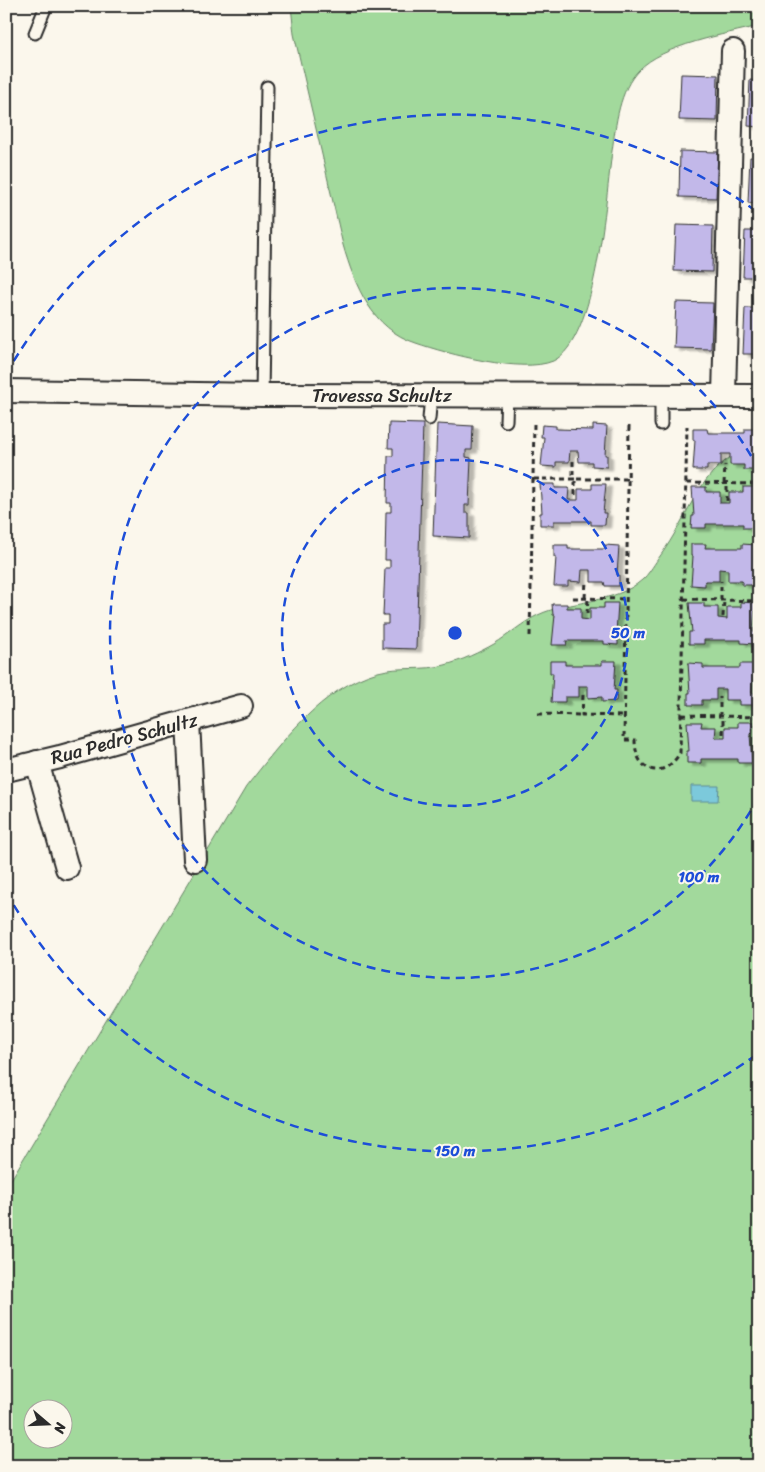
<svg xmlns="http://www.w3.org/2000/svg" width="765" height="1472" font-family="Sriracha,sans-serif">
<defs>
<filter id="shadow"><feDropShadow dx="5.5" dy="3" stdDeviation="1" flood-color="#0004"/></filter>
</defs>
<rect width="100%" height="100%" fill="#fbf7ec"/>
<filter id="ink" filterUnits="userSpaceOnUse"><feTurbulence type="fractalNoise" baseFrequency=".02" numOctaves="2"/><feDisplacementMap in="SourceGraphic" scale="10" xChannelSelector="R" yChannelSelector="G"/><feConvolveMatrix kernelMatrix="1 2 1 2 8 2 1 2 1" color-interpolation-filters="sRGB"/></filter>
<g filter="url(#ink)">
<g fill="#a2d99c" stroke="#668264" fill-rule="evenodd">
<path d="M291,6H759V26C726,34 662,45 639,70C619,90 616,124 612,151C606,196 597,341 553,361C522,374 448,354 416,343C372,329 355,286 343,245L294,34Z"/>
<path d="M759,442V1466H6V1188L246,787C281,743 321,688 378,672C400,666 424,671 445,665C461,661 480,652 494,644C509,635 523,622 538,615C569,600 615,604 642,580C648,575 653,566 658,559C694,511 695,467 759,442ZM32,1410H62V1440H32Z"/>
</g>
<path fill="#7cc9db" stroke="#5c8a95" d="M691,786H719L718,801H691Z"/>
<g fill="#c2b8e9" stroke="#2b2b2b" filter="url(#shadow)">
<path d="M681,74L718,75L717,121L679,120Z"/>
<path d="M750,80L759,81V127L748,126Z"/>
<path d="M680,151L718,152L716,198L679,197Z"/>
<path d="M750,157L759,158V204L748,203Z"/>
<path d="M676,225L713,226L712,272L674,271Z"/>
<path d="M745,231H759V277H743Z"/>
<path d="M676,302L713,303L711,349L674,348Z"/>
<path d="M745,308H759V354H743Z"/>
<path d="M389,423L423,424L416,649L382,648V624H388V615H383L385,568H390V560H385L386,512H391V503H387L388,456H393V448H388Z"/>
<path d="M437,424L473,426L472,450H466V457L471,458L469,505H465V513H469V538L433,536Z"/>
<path d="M542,425L556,426V429L593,430V425L607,426L605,455H607V467L592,466V462H579L578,451H570L569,462H556V467L541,466L544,437H541Z"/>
<path d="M693,429H707L708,433H745V429H759L756,458L759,459L758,470H744V465H730V454H721V465H707V470H693L695,440H693Z"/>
<path d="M540,484H555V488H569L568,500H578V489H592V484H606L603,513H606L605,525H591V521H554V525H540V513H542Z"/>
<path d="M692,487H706V492H720V503H729V492H743V487H757L755,516L757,517V528H743V524H706V528H691L692,516H694Z"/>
<path d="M691,544H706L705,548H742V544L757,545L756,556H754L756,585H742V581H728V570L719,569V581H705V586L691,585L693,556H691Z"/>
<path d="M554,545H568V549H605V545L619,546L617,575H619V586H605L604,582H591V570H582L581,582L568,581V586H554L556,557H554Z"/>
<path d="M741,602L755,603L753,632H755V644L741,643V640H704V644H689V632H692L689,603H704V607H718V618L727,619V607H741Z"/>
<path d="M604,603H618L616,633H618V645L604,644V641H566L567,645H552L555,615H553L552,604H567V608H581V619L590,620V608H604Z"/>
<path d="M550,661H565V665H602V661H616L614,690H617L616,701L602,702V697L588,698V686H579V697H565V702H551L553,673H550Z"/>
<path d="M688,663L703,664V668H740V664H754L752,693H754L753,705H739V700H725V689H716V700H702V705H688V693H690Z"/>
<path d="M687,722H702L701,727H716L715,738H725V727H738V722H753L752,734H750L752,763H738V759H701V763H687V751H689Z"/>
</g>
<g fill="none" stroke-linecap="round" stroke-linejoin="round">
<defs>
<g id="lane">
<path d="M35,33L46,6"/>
<path d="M262,395L267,87"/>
<path d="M429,419L431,395"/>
<path d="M506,421L507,395"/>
<path d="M661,424V395"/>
</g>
<g id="street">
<path d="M6,391L262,395L759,396"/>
<path d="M724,395L733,51"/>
<path d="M188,721L195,860"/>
<path d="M37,762L67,868"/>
<path d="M6,770L60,757L241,706"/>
</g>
</defs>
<use href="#lane" stroke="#2b2b2b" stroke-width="15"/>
<use href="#street" stroke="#2b2b2b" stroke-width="26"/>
<g stroke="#2b2b2b" stroke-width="3" stroke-dasharray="5 4" stroke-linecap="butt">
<path d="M629,426L624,740H635C635,773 663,781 680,753L687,426"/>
<path d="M573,461V480"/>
<path d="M534,479H575"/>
<path d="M687,483L759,484"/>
<path d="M724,484L725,465"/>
<path d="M575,495V479H628"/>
<path d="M727,501V483"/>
<path d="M573,598L626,599"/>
<path d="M585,598L586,580"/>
<path d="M684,599L759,601"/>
<path d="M721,600V581"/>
<path d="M587,614L588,598"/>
<path d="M723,617L724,600"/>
<path d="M530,636L534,424"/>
<path d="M583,695L582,715L624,716"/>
<path d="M538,714L582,715"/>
<path d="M682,715L759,717"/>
<path d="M720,717V697"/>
<path d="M723,734V716"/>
</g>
<use href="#lane" stroke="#fbf7ec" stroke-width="11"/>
<use href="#street" stroke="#fbf7ec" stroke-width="22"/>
</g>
</g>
<g fill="none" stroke="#1d4ed8" stroke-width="2.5" stroke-dasharray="9 6">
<circle cx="455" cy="633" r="173"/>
<path d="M758 798A345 345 0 1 1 758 468"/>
<path d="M756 1055A518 518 0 0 1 6 892M6 374A518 518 0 0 1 756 211"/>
</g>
<g text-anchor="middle" stroke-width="4" stroke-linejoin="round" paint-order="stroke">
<g font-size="19" fill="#2b2b2b" stroke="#fbf7ec">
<text x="382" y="402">Travessa Schultz</text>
<text transform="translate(124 738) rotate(-15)" y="7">Rua Pedro Schultz</text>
</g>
</g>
<circle cx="455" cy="633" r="8" fill="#1d4ed8" stroke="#fbf7ec" stroke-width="2.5"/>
<g font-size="15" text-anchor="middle" font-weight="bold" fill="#1d4ed8" stroke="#fbf7ec" stroke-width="4" stroke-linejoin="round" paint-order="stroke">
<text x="628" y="638">50 m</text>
<text x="699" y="882">100 m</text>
<text x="455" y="1156">150 m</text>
</g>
<rect width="765" height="1472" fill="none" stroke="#fbf7ec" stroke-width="25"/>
<rect x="12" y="12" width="740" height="1447" fill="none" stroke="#2b2b2b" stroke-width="2" filter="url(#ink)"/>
<g transform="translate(48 1424) rotate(109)"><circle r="24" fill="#fbf7ec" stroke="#a8a59f"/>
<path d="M0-4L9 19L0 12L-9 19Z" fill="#2b2b2b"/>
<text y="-8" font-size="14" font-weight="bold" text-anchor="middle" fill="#2b2b2b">N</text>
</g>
</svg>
